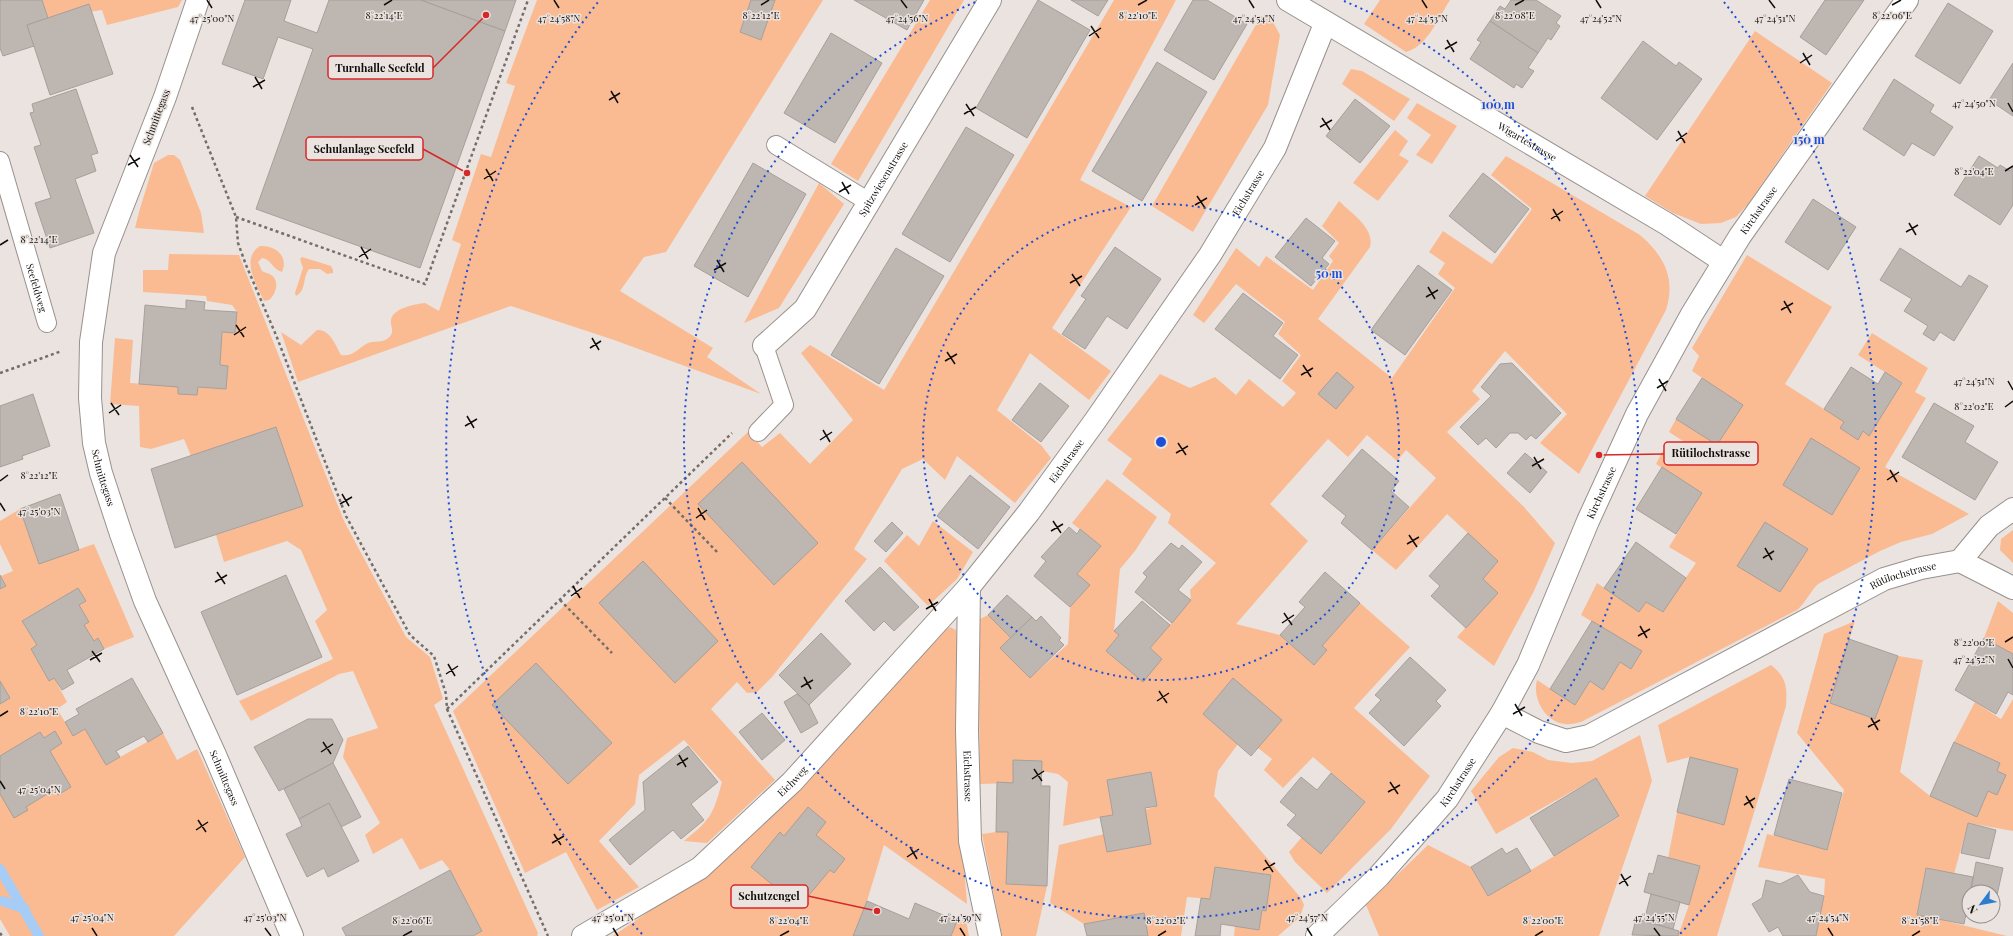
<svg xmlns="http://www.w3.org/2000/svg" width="2013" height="936" font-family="'Playfair Display',serif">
<rect width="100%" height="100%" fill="#ebe3df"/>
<g fill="#fabb93">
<path d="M42,0H182L178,7L107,25L102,10L48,18Z"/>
<path d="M537,0H751L740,32L761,40L775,0H823L666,252L644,257L620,291L713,348L707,357L761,394L614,340L511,306L298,382L281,332L301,345L317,330C330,329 336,346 341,355C354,357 358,348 368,343C376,340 385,344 391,335C394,329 390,326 391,320C393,308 415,304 425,303L439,311L461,244L452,240L481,154L491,157L515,86L506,83Z"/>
<path d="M930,0H964L858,181L831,164Z"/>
<path d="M1114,0H1176L1080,180L1131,207L1052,328L1111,371L1089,400L1030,353L997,410L1041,445L1051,458L1015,503L957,456L945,480L923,459L902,469L854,549L867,559L772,677L757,692L747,693L737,682L711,709L775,780L707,843L684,841C711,819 713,815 722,782L684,740L639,775L635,804L599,841L639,887L597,910L566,852L525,873L453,711L748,432L762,447L780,433L810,464L853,420L801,353L810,345L884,390Z"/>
<path d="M1380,0H1450C1439,17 1427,47 1406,52L1364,24Z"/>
<path d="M1261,16L1273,22L1280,35L1268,105L1193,232L1152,206Z"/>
<path d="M1755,31L1832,83L1748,204L1736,217L1721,223L1701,224L1673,213L1645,196Z"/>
<path d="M1351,69L1362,71L1410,99L1394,121L1342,84Z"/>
<path d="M1417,103L1457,126L1432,164L1416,155L1431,135L1407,118Z"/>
<path d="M1395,130L1408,141L1399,155L1409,161L1378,201L1353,183Z"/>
<path d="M168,155H174L180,160L201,213L204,233L135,228L139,212L154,163Z"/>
<path d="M1506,156L1640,235C1664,256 1676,278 1666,310L1579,474L1540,443L1567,414L1505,351L1472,391L1480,399L1447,432L1524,507L1555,543L1534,591L1494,666L1457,637L1497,593L1483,579L1498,561L1447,514L1396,570L1372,550L1436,478L1406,450L1397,461L1367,435L1348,457L1328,439L1270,504L1308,541L1236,624L1280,635L1314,665L1327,650L1322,646L1360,603L1410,647L1354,708L1430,776L1391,829L1327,893L1295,862L1289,852L1302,837L1322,854L1365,802L1313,757L1283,788L1264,770L1272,759L1258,748L1233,679L1203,714L1238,744L1218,771L1214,796L1301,898L1304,905L1300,917L1278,936H1234L1235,926L1259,930L1262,910L1266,911L1271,875L1215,867L1210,899L1187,897L1181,936H1148L1143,913L1084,924L1050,903L1059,845L1104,834L1108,852L1151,844L1145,810L1157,806L1151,772L1107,780L1113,815L1063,826L1068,782L1058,774L1042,771V761L1013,760V783L980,784L978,620L988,615L1011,638L1001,648L1030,678L1068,644L1070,607L1089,585L1077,574L1101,546L1072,523L1107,479L1157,517L1135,551L1120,569L1114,631L1119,635L1106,651L1143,681L1162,659L1150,648L1191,600L1190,590L1216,563L1168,523L1171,514L1122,474L1132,459L1107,440L1160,374L1190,388L1215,377L1236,395L1249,379L1283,407L1296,393L1282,381L1301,355L1278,334L1285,322L1236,284L1204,323L1193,315L1236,248L1259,267L1266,256L1313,290L1333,261L1329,256L1339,243L1322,226L1339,201C1351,213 1375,228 1370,247L1318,319L1392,378L1455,288L1438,274L1445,263L1429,252L1443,231L1492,264L1532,209L1491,175Z"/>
<path d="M819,183L844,204L779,308L744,323Z"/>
<path d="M260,246C275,245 289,256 282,272C273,270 271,259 262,258L258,262L262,271C265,273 269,273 271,275C280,280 276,295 269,300L264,301L262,297C255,282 241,258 260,246Z"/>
<path d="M169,254L239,255L344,521L406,637L430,657L443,699L434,705L538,933L537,936H473L482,930L450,870L442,860L420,870L402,838L373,854L365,835L380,823L343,757L347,738L378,728L353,671L339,674L251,721L239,701L333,659L315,621L327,610L301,550L287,541L224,562L216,535L303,506L276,428L191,456L184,439L151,449L140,447L139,406L110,404L115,338L133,340L130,383L226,389L228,366L220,365L222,332L235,333L237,312L232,305L207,301L206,296L143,292V270H168Z"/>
<path d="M1747,255L1832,307L1785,384L1844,422L1840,428L1857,439L1863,431L1869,435L1902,383L1858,355L1872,333L1928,368L1915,392L1926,398L1885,467L1969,514L1932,534L1901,542L1880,551L1818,584C1810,592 1806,602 1797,610L1581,722C1576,723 1570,725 1565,724C1545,722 1532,698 1537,680L1575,705L1590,681L1603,690L1620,662L1631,669L1641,651L1581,615L1597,583L1639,611L1646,602L1662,612L1696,563L1669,547L1702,493L1656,464L1664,449L1692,466L1700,452L1669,432L1676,419L1717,445L1742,405L1692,371L1699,356L1692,348Z"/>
<path d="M302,257L331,266L333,270V273L327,274L320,269H309C302,278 307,290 296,296L295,293L303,268L300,259Z"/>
<path d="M20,509L39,563L94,544L134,637L104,649L98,638L94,641L84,625L89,622L79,605L86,601L78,588L22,621L37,645L31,649L49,681L54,678L67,702L57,709L73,735L85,729L106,765L163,733L177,760L197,749L245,857L174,936H10L0,919V589L6,585L1,576L13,571L0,544V521Z"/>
<path d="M933,521L973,552L957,579L928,606L884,561L907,535L919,546Z"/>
<path d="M2013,530V563L2000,550L2001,539Z"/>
<path d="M1998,601L2013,613V654L1984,638Z"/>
<path d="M1855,621L1830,702L1875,719L1898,656L1923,660L1900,772L1930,796L1954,742L1975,702L2001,719L2013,699V831L1968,823L1954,874L1926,868L1917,914L2007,936H1816L1824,896L1825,879L1758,867L1767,834L1827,849L1844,790L1797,733L1824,634Z"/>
<path d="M950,627L956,630L957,643L956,766L967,904L884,845L867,901L853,936H613L709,870L940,634Z"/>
<path d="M1771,665C1787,678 1787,686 1786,706L1717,936H1678L1689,905L1700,866L1668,858L1677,812L1724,824L1690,757L1667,763L1658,725Z"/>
<path d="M1640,735L1652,781L1599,936H1379L1366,905L1428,845L1471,867L1488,896L1619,817L1596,778L1496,834L1471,791L1499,757L1513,748L1533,752L1548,760L1572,763L1592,761Z"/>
<path d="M996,832H1008L1006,884L1047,886L1036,936H1002L982,834Z"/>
<path d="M966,920L969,936H951L957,921Z"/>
</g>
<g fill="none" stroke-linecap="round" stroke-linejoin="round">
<g stroke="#a7ccf5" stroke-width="10">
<path d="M0,869L39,936"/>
<path d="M3,901L25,909"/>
</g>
</g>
<g fill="#bdb6b1" stroke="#a69f9a">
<path d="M0,0H42L48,18L27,25L34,46L3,56L0,48Z"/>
<path d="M245,0H291L284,21L317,33L329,0H421L505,31L420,268L256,209L313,49L278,37L263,79L222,64Z"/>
<path d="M421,0H516L505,31Z"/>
<path d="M751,0H775L761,40L740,32Z"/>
<path d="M854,0H924L907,30Z"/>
<path d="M1038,0L1090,30L1027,138L976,108Z"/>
<path d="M1071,0H1108L1098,16Z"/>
<path d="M1193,0H1207L1247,24L1214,80L1164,50Z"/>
<path d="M1511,0H1536L1561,16L1556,23L1560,26L1551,40L1548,38L1538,53L1490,21L1500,6L1505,9Z"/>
<path d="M1825,0H1864L1826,55L1800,37Z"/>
<path d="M1948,3L1993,31L1960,84L1915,56Z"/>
<path d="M89,4L113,74L50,95L27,25Z"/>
<path d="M1490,21L1538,53L1528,68L1534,71L1522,88L1516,84L1514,88L1470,59L1481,42L1477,40Z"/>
<path d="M831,33L882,63L835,143L784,113Z"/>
<path d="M1643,41L1676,66L1679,62L1702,79L1657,140L1601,98Z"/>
<path d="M1157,62L1207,92L1142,201L1092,171Z"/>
<path d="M2013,63V116L1989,100Z"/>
<path d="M1894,79L1934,105L1930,112L1953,127L1934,156L1912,143L1904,156L1863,129Z"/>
<path d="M76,89L98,153L91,155L96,171L75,179L94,233L50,248L35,203L51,198L34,147L41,145L30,113L34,112L32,104Z"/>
<path d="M1355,99L1390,126L1360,163L1326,136Z"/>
<path d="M966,127L1014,155L950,262L902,234Z"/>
<path d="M1979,156L1998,168L2000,165L2010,171L2013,167V205L2000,225L1954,195Z"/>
<path d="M753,163L806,194L748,297L694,266Z"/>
<path d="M1483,173L1529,209L1495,253L1449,216Z"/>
<path d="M1813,199L1856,227L1828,270L1785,242Z"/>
<path d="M1306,218L1335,241L1322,258L1329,264L1311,286L1275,257Z"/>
<path d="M1115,247L1161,279L1127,329L1107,316L1085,349L1062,334L1086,299L1081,296Z"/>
<path d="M896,248L944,276L879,384L831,355Z"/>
<path d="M1900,248L1961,287L1969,275L1988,286L1954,341L1940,332L1934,341L1923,334L1928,326L1904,311L1912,299L1880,280Z"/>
<path d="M1418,265L1452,290L1405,355L1371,330Z"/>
<path d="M1243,293L1283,323L1273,336L1298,355L1280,379L1215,329Z"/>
<path d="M186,300L205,302L204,310L237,312L235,333L222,332L220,365L228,366L226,389L198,387L197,395L178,394V387L139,384L145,305L186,309Z"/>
<path d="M1512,363L1561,413L1536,439L1531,435L1526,440L1518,433H1510L1496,448L1486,438L1478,445L1460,427L1491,396L1481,387L1500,364Z"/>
<path d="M1851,367L1878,384L1885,372L1902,383L1869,436L1863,431L1858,440L1840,428L1844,422L1824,409Z"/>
<path d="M1337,372L1354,387L1336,409L1318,394Z"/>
<path d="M1702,378L1743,405L1717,445L1676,419Z"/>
<path d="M1040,383L1069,406L1041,442L1012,420Z"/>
<path d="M33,394L50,446L22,456L23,459L0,467V406Z"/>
<path d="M1934,403L1974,426L1965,442L1998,462L1975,500L1902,457Z"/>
<path d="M276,427L303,506L175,548L151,469Z"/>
<path d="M1811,438L1860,468L1832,515L1783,485Z"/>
<path d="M1362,449L1399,481L1391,491L1409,507L1372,550L1341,523L1346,516L1322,496Z"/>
<path d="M1525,453L1547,472L1530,493L1507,473Z"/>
<path d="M742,462L818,543L774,585L698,504Z"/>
<path d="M1662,467L1702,493L1676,534L1636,509Z"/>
<path d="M970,475L1010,507L978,549L937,516Z"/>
<path d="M60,494L79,550L39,564L20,509Z"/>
<path d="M892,522L903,533L886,552L874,541Z"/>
<path d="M1765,522L1808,549L1780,592L1737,566Z"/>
<path d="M1069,527L1077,534L1080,529L1101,546L1077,574L1090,585L1070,607L1034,576L1046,561L1041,557Z"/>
<path d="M1468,533L1498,561L1483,579L1498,593L1466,628L1431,596L1440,586L1429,576Z"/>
<path d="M1636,542L1686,578L1663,612L1646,602L1639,612L1604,588Z"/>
<path d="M1171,543L1179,549L1182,545L1202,562L1178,590L1191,600L1172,623L1135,592L1147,577L1143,573Z"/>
<path d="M643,561L718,641L675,683L599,603Z"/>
<path d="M880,567L919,607L894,631L884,621L874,631L845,601Z"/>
<path d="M1325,572L1360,603L1322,646L1327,650L1314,665L1280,635L1305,607L1299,602Z"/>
<path d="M0,575L6,586L0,589Z"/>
<path d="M286,575L322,657L237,695L201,612Z"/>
<path d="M78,588L86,601L79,605L89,622L84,625L94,641L98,638L104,649L67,670L74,683L62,690L54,678L49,681L31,649L37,645L22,621Z"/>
<path d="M1007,595L1032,617L1011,638L988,615Z"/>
<path d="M1142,601L1170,625L1150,648L1162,659L1143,682L1106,651L1119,635L1114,631Z"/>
<path d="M1041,616L1061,638L1059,640L1064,645L1030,678L1000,648L1032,617L1036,621Z"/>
<path d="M1592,621L1642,651L1631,669L1620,662L1603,690L1590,681L1575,705L1550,689Z"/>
<path d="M821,633L851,664L809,705L779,675Z"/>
<path d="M1984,638L2013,654V695L2008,692L1996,714L1955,690Z"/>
<path d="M1849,639L1898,656L1875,719L1830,703Z"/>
<path d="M1410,657L1446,690L1436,701L1441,706L1404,746L1369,713L1381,700L1375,695Z"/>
<path d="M536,663L612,743L568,784L492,705Z"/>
<path d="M132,678L163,733L148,742L144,736L116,751L120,757L106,765L85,729L73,736L65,722L79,714L76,709Z"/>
<path d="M1233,678L1282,720L1251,756L1203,714Z"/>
<path d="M0,681L10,698L0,704Z"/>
<path d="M797,694L809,705L818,723L801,733L784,702Z"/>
<path d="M762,713L785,740L762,760L739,732Z"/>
<path d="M308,719H332L343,740L333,763L279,791L254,747Z"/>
<path d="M55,731L62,743L50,751L71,787L58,795L55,789L26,807L28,810L14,818L0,794V756L40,732L44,738Z"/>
<path d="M1954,742L2000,763L1997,771L2006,775L1997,795L1988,791L1977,817L1930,796Z"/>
<path d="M688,746L718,782L691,804L704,820L681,839L673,830L630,865L609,840L645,810L643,782Z"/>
<path d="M1690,757L1738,769L1724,825L1677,812Z"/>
<path d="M1013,760L1042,761L1041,786H1050L1047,886L1006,884L1008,832H996L997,782L1013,783Z"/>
<path d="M333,763L361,817L341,827L329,803L299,819L284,789Z"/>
<path d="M1151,772L1157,806L1145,808L1151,844L1107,852L1100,817L1113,815L1107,780Z"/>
<path d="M1331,773L1365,802L1321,854L1287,825L1296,815L1280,802L1301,777L1317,790Z"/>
<path d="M1596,778L1619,816L1554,856L1530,818Z"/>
<path d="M1789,779L1842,793L1827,850L1774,835Z"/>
<path d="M329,803L359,861L328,877L324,868L307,877L286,834L302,826L299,819Z"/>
<path d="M808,807L826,822L816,835L845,859L834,873L830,870L799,907L751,867L780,832L784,836Z"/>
<path d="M1968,823L1996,830L1989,859L1961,853Z"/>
<path d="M1502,848L1506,854L1517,848L1531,871L1488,896L1471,867Z"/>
<path d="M1658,855L1700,866L1689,905L1644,892L1649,873L1653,874Z"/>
<path d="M1976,862L2003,868L1997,895L1993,894V892L1971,890Z"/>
<path d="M1215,867L1271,875L1266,911L1262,910L1259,930L1221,924L1220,936H1195L1201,898L1210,899Z"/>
<path d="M1926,868L1973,877L1964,924L1917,915Z"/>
<path d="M450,870L482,931L473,936H346L342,928Z"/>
<path d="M1798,875L1810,892L1824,896L1816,936H1783L1778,927L1769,932L1752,904L1762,898L1766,880L1780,884Z"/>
<path d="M1651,894L1680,902L1673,929L1644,921Z"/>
<path d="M867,901L909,919L915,903L957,921L951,936H853Z"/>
<path d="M1144,913L1148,936H1087L1084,924Z"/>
<path d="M1636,919L1679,931L1678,936L1632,935Z"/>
</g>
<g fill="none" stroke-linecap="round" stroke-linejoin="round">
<defs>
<g id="service">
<path d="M776,145L869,202"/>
<path id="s1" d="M0,161L47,323"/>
<path d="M758,432L784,405L764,346"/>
</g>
<g id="minor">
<path id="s2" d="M198,0L165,97L104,253L91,342L90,398L94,443L101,473L121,534L145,601L215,755L292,936"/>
<path id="s3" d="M1288,0L1667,224L1723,261"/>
<path id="s4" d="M764,346L805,309L990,0"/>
<path d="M1960,561L2013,588"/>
<path id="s5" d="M969,587L967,730L970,841L990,936"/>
<path id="s6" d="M1502,713L1539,732L1566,741L1589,736L1884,579L1921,568L1960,561L1989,526L2013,509"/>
<path id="s7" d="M583,936L700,868L792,782L969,587L1029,512L1095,421L1210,255L1275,148L1325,24"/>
<path id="s8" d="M1317,936L1379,876L1447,799L1502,713L1528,665L1588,521L1637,414L1692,314L1740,236L1907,0"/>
</g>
</defs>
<use href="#service" stroke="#98918d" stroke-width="20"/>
<use href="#minor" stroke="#98918d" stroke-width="24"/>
<g stroke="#736e6b" stroke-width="2.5" stroke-dasharray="3 3" stroke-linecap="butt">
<path d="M192,107L236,217L238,243L246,265L276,335L346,516L410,635L434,656L446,694L447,709L548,936"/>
<path d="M236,217L425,284L528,0"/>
<path d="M0,373L62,351"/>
<path d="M665,498L718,553"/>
<path d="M560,600L612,653"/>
<path d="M447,709L732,433"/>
<path d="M0,933L2,936"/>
</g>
<use href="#service" stroke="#fff" stroke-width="18"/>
<use href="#minor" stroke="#fff" stroke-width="22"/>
</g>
<path fill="none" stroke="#100e0c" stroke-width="1.5" d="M207,0L212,8M554,0L559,8M901,0L907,8M1249,0L1254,8M1422,0L1427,8M1596,0L1601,8M1769,0L1775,8M384,5L392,0M761,5L769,0M1138,5L1147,0M1515,5L1524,0M1892,5L1901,0M1091,26L1099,38M1089,36L1101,28M1447,40L1454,52M1445,49L1457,42M1803,53L1810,65M1800,63L1812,55M255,77L262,89M253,87L265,80M611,91L618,103M609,100L620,93M2008,103L2013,112M966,104L974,116M964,114L976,107M1322,118L1330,130M1320,127L1332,120M1678,131L1685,143M1676,141L1687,133M130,155L138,167M128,165L140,158M486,169L493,181M2005,171L2013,166M484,179L496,171M842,182L849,194M839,192L851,185M1197,196L1205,208M1195,205L1207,198M1553,209L1560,221M1551,219L1563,211M1909,223L1916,235M1906,232L1918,225M0,245L8,240M361,247L368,259M359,257L371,249M717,260L724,272M714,270L726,263M1072,274L1080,286M1070,283L1082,276M1428,287L1435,299M1426,297L1438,290M1784,301L1791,313M1781,310L1793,303M236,325L244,337M234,335L246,327M592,338L599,350M590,348L601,341M947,352L955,364M945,361L957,354M1303,365L1311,377M1301,375L1313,368M1659,379L1666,391M2008,381L2013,390M1657,388L1668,381M111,403L119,415M2005,407L2013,401M109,413L121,405M467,416L474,428M465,426L477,419M823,430L830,442M820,440L832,432M1178,443L1186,455M1176,453L1188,446M1534,457L1541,469M1532,466L1544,459M1890,470L1897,482M1887,480L1899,472M0,481L8,475M342,494L349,506M0,503L5,511M340,504L352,497M698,508L705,520M696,518L707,510M1053,521L1061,533M1051,531L1063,524M1409,535L1417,547M1407,544L1419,537M1765,548L1772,560M1763,558L1774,551M217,572L225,584M215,582L227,575M573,586L580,598M571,596L582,588M929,599L936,611M926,609L938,602M1284,613L1292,625M1282,623L1294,615M1640,626L1647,638M1638,636L1650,629M2005,642L2013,637M92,651L100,662M2008,659L2013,668M90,660L102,653M448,664L455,676M446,674L458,666M804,677L811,689M801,687L813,680M1159,691L1167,703M1157,701L1169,693M1515,704L1522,716M1513,714L1525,707M0,716L8,711M1871,718L1878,730M1868,727L1880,720M323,742L331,754M321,752L333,744M679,755L686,767M677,765L688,758M1034,769L1042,781M1032,779L1044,771M0,781L5,789M1390,782L1398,794M1388,792L1400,785M1746,796L1753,808M1744,805L1755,798M198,820L206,832M196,830L208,822M554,834L561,845M552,843L564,836M910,847L917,859M907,857L919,849M1265,860L1273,872M1263,870L1275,863M1621,874L1628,886M1619,884L1631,876M92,928L97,936M265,928L271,936M613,928L618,936M960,928L965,936M1307,928L1312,936M1654,928L1660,936M1828,928L1833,936M403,936L412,931M780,936L789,931M1158,936L1166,931M1535,936L1543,931M1912,936L1920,931"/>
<g fill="none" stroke="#1d4ed8" stroke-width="2" stroke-dasharray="2 4">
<circle cx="1161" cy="442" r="238"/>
<path d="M1344 1A477 477 0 1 1 978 1"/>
<path d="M642 934A715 715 0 0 1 598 2M1724 2A715 715 0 0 1 1680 934"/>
</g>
<g text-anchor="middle" stroke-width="3" stroke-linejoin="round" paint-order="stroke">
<g font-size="10" fill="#100e0c" stroke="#ebe3df">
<text transform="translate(156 117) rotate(-69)" y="4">Schmittegass</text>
<text dy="4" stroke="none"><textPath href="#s3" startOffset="278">Wigartestrasse</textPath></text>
<text dy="4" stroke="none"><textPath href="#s4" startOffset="207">Spitzwiesenstrasse</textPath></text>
<text dy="4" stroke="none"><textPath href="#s7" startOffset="1008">Eichstrasse</textPath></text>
<text dy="4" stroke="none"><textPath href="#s8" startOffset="857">Kirchstrasse</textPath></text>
<text dy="4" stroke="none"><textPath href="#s1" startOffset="132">Seefeldweg</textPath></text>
<text dy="4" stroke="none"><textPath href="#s7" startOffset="684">Eichstrasse</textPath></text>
<text dy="4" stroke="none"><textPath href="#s2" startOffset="497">Schmittegass</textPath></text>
<text dy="4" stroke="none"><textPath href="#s8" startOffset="533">Kirchstrasse</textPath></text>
<text dy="4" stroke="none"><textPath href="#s6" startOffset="447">Rütilochstrasse</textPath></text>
<text dy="4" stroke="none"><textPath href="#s5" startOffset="189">Eichstrasse</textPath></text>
<text dy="4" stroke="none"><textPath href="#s2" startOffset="821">Schmittegass</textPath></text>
<text dy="4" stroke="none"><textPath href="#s7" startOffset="262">Eichweg</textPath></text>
<text dy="4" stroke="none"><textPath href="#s8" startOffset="209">Kirchstrasse</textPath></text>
</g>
</g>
<g font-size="10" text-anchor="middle" fill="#100e0c" stroke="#ebe3df" stroke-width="3" stroke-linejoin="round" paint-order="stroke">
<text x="1892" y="19">8°22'06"E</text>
<text x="384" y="19">8°22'14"E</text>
<text x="761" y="19">8°22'12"E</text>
<text x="1138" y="19">8°22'10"E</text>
<text x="1515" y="19">8°22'08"E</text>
<text x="1601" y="22">47°24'52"N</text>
<text x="212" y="22">47°25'00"N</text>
<text x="559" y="22">47°24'58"N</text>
<text x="907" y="22">47°24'56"N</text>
<text x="1254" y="22">47°24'54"N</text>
<text x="1427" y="22">47°24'53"N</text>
<text x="1775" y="22">47°24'51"N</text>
<text x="1974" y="107">47°24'50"N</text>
<text x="1974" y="175">8°22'04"E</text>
<text x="39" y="243">8°22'14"E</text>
<text x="1974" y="385">47°24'51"N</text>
<text x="1974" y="410">8°22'02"E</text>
<text x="39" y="479">8°22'12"E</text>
<text x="39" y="515">47°25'03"N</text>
<text x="1974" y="646">8°22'00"E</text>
<text x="1974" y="663">47°24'52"N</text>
<text x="39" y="715">8°22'10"E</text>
<text x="39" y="793">47°25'04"N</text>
<text x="92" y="921">47°25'04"N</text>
<text x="265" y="921">47°25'03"N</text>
<text x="613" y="921">47°25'01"N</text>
<text x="960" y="921">47°24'59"N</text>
<text x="1307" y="921">47°24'57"N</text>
<text x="1654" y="921">47°24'55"N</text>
<text x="1828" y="921">47°24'54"N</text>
<text x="412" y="924">8°22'06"E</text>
<text x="789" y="924">8°22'04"E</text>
<text x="1166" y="924">8°22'02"E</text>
<text x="1543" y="924">8°22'00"E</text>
<text x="1920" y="924">8°21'58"E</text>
</g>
<circle cx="1161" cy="442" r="6" fill="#1d4ed8" stroke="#ebe3df" stroke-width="2"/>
<g font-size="12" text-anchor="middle" font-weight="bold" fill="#1d4ed8" stroke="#ebe3df" stroke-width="3" stroke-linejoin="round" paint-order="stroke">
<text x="1498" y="109">100 m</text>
<text x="1809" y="144">150 m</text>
<text x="1329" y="278">50 m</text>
</g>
<path fill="none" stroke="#d62828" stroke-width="1.5" d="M486 15L433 68M467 173L423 149M1599 455L1664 454M877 911L808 896"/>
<g fill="#d62828" stroke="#ebe3df" stroke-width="1.5">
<circle cx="486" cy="15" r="4"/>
<circle cx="467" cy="173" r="4"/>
<circle cx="1599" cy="455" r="4"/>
<circle cx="877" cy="911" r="4"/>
</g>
<g fill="#ebe3df" stroke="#d62828" stroke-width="1.5">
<rect x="328" y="56" width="105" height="23" rx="4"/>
<rect x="306" y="137" width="117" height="23" rx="4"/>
<rect x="1664" y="442" width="94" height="23" rx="4"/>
<rect x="731" y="885" width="77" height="23" rx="4"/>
</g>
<g font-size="11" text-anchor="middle" font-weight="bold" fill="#100e0c">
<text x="380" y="72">Turnhalle Seefeld</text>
<text x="364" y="153">Schulanlage Seefeld</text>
<text x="1711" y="457">Rütilochstrasse</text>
<text x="769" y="900">Schutzengel</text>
</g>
<g transform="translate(1981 904) rotate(238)"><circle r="19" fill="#ebe3df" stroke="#938e8b"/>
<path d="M0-3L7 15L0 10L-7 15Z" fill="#2c7ecd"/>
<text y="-6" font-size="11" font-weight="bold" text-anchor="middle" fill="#100e0c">N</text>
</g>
</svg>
